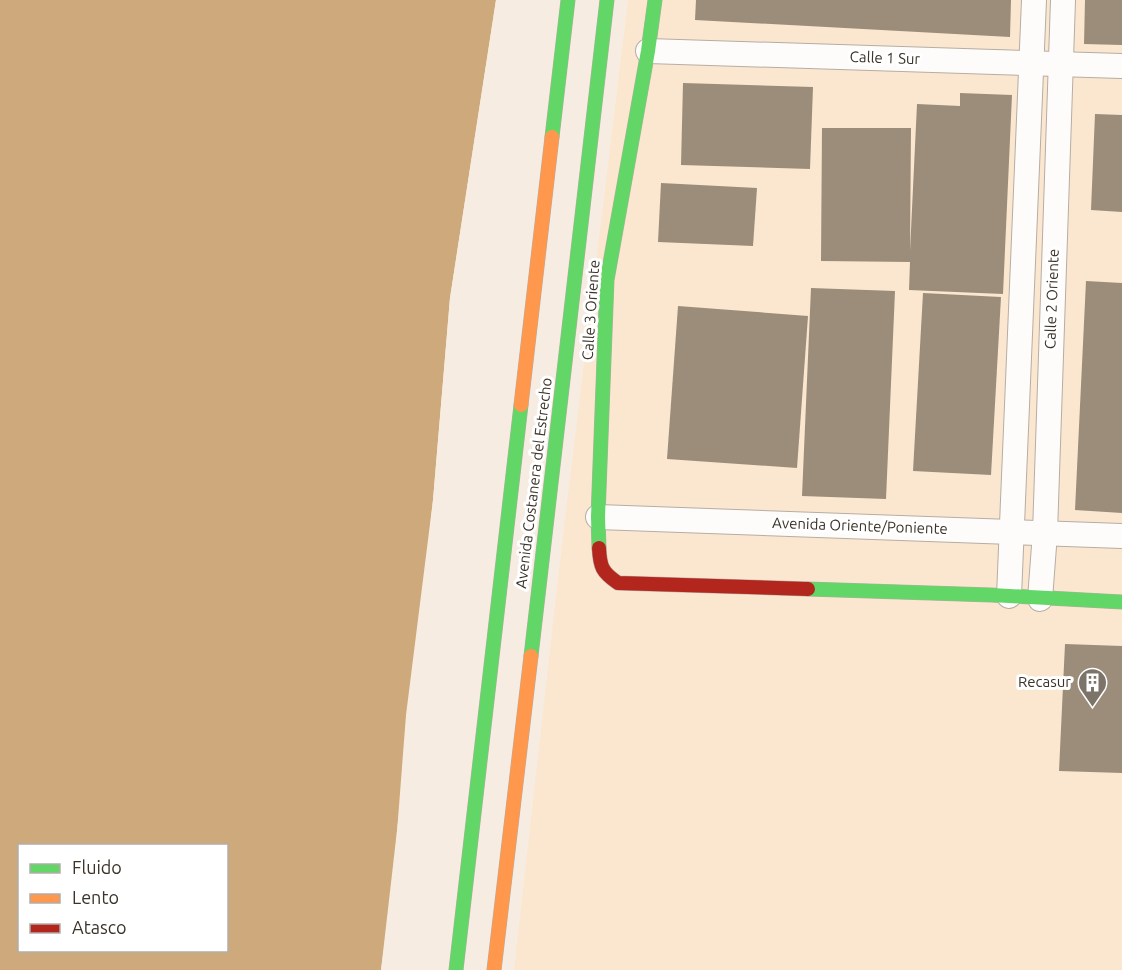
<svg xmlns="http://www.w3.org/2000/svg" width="1122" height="970" font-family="Ubuntu,sans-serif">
<rect width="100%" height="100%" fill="#f6ece1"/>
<path fill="#fbe7d0" d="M628,0H1122V970H514L560,561Z"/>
<path fill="#cea97c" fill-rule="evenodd" d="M0,0H496L450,298L433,500L406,715L393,884L381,970H0ZM20,846H226V950H20Z"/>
<g fill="#f6ece1">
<path d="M496,0H499L453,298L436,500L415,669L433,500L450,298Z"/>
<path d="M406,752L396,885L384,970H381Z"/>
</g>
<g fill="#9b8d7a">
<path d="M696,0H1011L1010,37L695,20Z"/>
<path d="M1085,0H1122V45L1084,44Z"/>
<path d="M683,83L813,87L810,169L681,165Z"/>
<path d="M960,93L1012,95L1003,294L909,290L910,262L821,261L822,128H911L910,251L917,104L960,106Z"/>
<path d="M1095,114L1122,115V212L1091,210Z"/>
<path d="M661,183L757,188L753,246L658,242Z"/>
<path d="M1086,281L1122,283V513L1075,510Z"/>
<path d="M811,288L895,291L886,499L802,496Z"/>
<path d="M923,293L1001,297L991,475L913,471Z"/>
<path d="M678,306L808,316L797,468L667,459Z"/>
<path d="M1065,644L1122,646V773L1059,771Z"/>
</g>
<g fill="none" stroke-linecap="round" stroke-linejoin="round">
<defs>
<g id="street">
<path d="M648,51L1122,66"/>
<path d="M598,517L1122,536"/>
<path d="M1009,596L1034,0"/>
<path d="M1040,599L1045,533L1063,0"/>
</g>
<g id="fast">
<path d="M552,137L568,0"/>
<path d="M599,548L598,517L607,280L648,51L655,0"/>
<path d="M808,589L991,595L1122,602"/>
<path d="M531,656L607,0"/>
<path d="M456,970L521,405"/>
</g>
<g id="slow">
<path d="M521,405L552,137"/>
<path d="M494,970L531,656"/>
</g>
<path id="jam" d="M599,548C600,567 602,572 618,583L808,589"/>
</defs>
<use href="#street" stroke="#b6ada3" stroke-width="26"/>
<use href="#fast" stroke="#b6ada3" stroke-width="15"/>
<use href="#slow" stroke="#b6ada3" stroke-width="15"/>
<use href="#jam" stroke="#b6ada3" stroke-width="15"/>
<use href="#street" stroke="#fefcfa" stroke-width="24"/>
<use href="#fast" stroke="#63d668" stroke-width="14"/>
<use href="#slow" stroke="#ff974d" stroke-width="14"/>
<use href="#jam" stroke="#b3261e" stroke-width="14"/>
</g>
<defs>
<symbol id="building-pin" viewBox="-11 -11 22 30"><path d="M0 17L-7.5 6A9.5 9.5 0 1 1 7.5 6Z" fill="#7c7469" stroke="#fff"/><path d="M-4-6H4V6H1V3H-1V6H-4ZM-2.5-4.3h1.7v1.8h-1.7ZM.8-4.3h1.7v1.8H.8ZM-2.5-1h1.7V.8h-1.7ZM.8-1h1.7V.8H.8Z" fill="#fff"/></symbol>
</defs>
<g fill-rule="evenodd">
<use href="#building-pin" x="1076" y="666" width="33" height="45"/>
</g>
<g text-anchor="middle" stroke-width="6" stroke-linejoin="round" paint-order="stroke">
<g font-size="15" fill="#3b3329" stroke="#fff">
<text transform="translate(885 58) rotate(2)" y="5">Calle 1 Sur</text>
<text transform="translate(1052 299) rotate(-88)" y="5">Calle 2 Oriente</text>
<text transform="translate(591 310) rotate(-86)" y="5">Calle 3 Oriente</text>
<text transform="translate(534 483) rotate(-83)" y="5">Avenida Costanera del Estrecho</text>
<text transform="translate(860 526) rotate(2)" y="5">Avenida Oriente/Poniente</text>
</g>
<g font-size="15" fill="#3b3329" stroke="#fff" text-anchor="end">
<text x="1071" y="687">Recasur</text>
</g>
</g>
<rect x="18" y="844" width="210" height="108" fill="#ffffff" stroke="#b1ada9" stroke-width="1.5"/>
<rect x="30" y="864" width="30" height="9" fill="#63d668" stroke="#b1ada9" stroke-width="1.5"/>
<text x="72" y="874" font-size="18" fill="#3b3329">Fluido</text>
<rect x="30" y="894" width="30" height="9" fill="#ff974d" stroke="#b1ada9" stroke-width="1.5"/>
<text x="72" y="904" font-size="18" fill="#3b3329">Lento</text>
<rect x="30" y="924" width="30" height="9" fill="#b3261e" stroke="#b1ada9" stroke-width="1.5"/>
<text x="72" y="934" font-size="18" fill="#3b3329">Atasco</text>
</svg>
